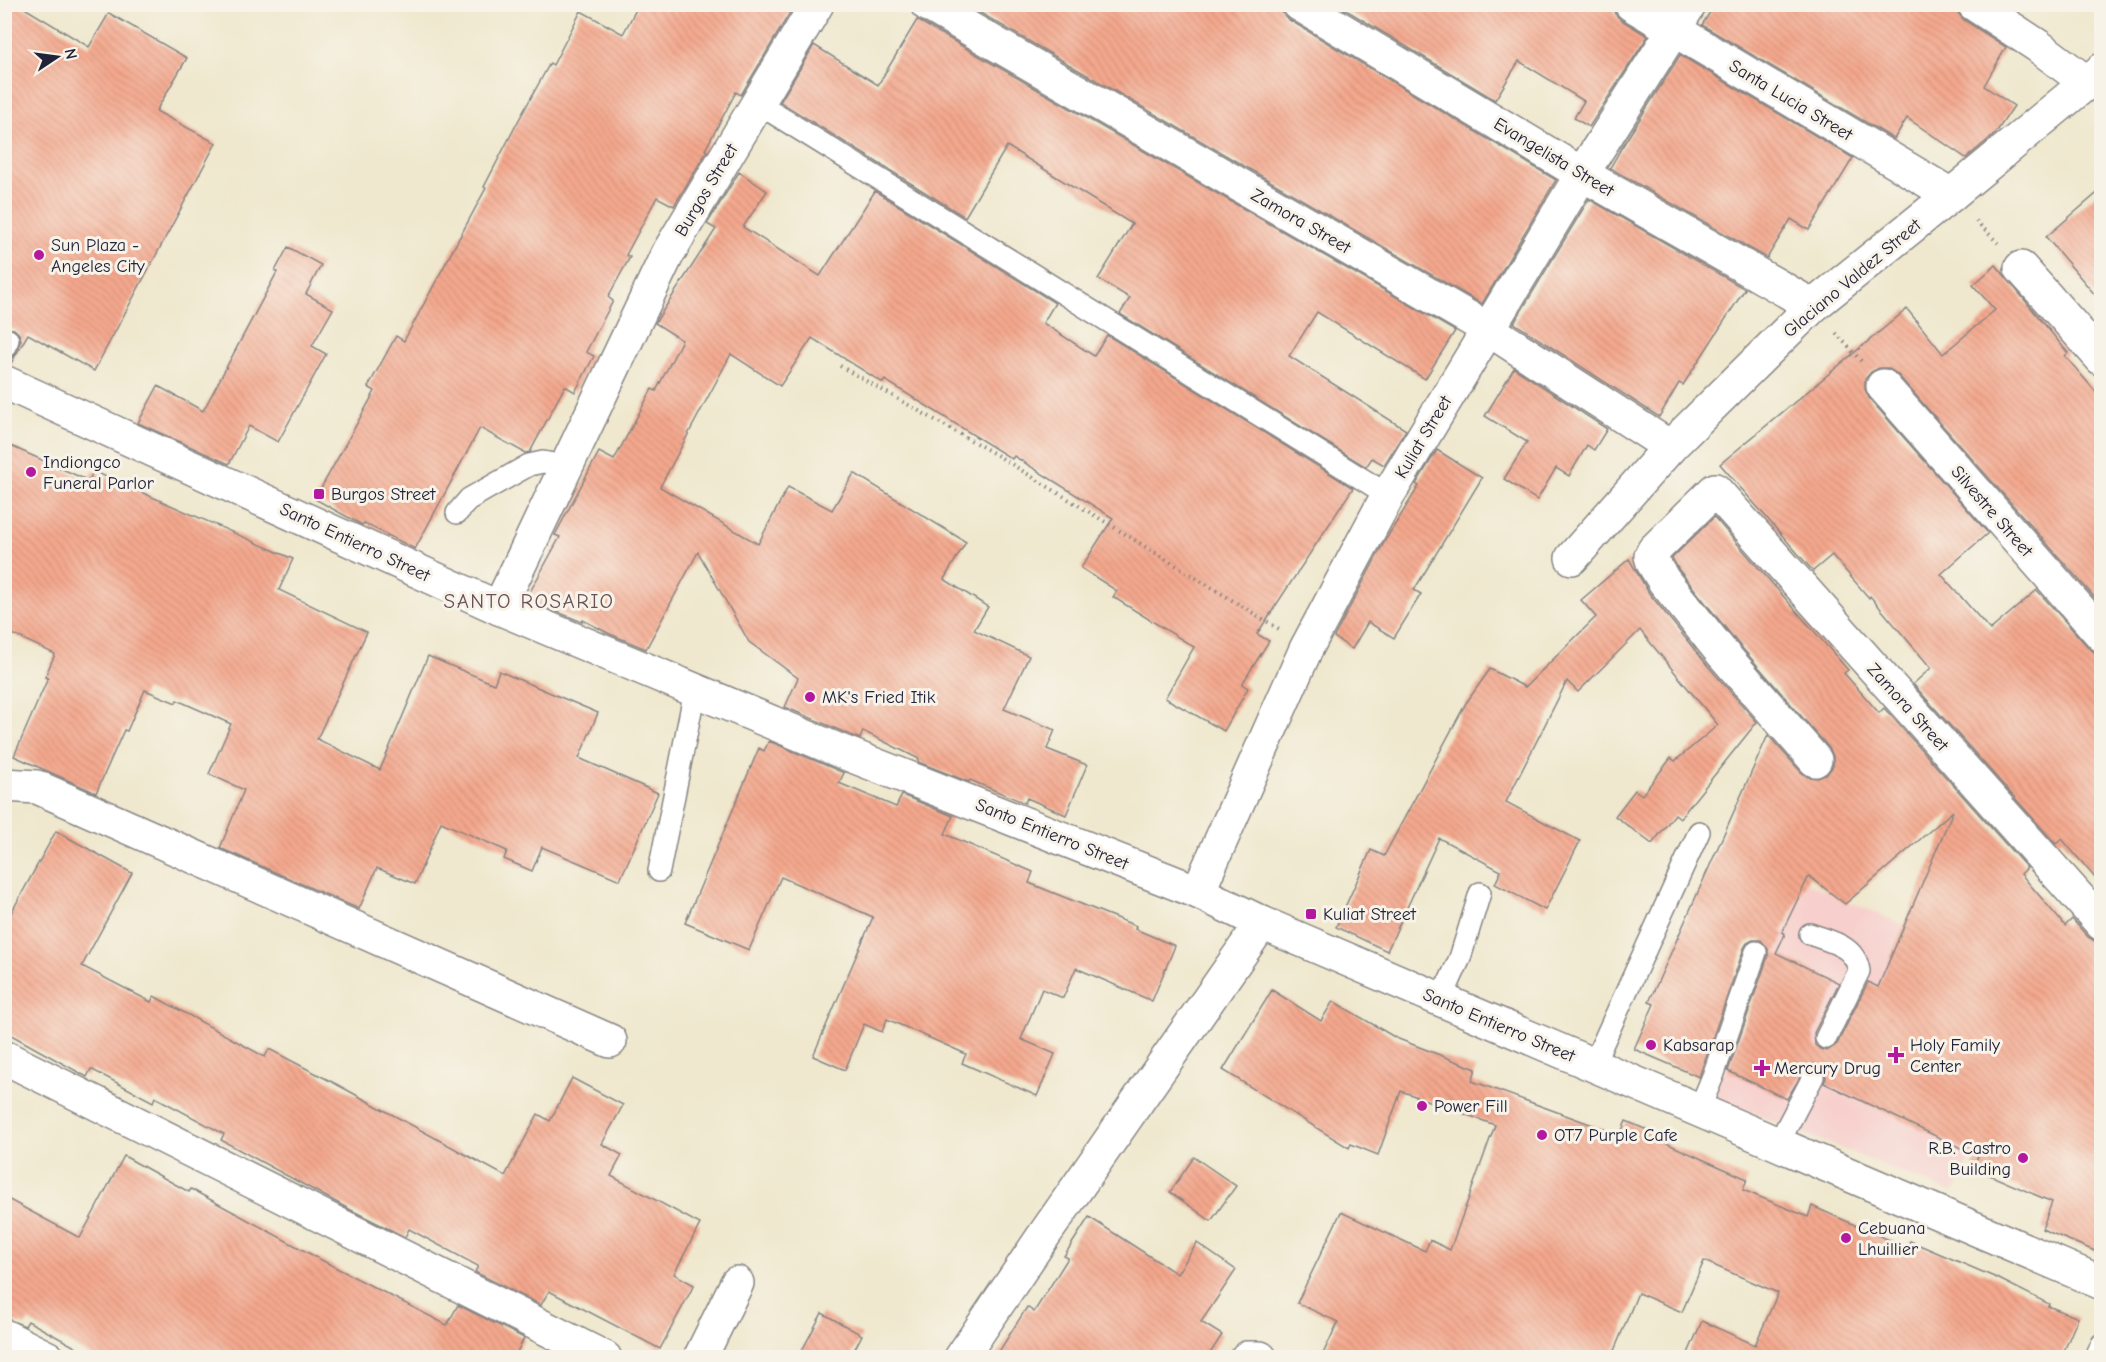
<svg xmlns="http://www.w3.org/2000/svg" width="2106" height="1362" font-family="'Comic Neue',sans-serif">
<defs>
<pattern id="building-back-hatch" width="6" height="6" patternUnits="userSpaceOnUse" patternTransform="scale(1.5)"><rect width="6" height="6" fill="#f4a88d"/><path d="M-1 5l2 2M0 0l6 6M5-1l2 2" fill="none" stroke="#d1907b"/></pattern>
</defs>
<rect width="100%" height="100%" fill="#f7f3e8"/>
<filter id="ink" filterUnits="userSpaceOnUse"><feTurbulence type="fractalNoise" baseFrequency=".0167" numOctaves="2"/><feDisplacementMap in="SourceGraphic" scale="12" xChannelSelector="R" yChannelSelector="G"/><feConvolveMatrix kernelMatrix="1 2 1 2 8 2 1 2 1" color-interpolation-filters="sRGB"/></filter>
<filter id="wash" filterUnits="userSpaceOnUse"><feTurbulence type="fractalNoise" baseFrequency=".008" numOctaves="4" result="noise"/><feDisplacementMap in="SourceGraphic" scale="24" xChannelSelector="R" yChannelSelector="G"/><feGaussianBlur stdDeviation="1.35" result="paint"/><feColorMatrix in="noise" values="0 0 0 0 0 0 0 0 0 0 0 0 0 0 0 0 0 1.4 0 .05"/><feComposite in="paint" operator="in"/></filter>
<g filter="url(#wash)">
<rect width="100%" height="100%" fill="#efe8ce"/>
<path fill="#f7d0cd" d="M1806,882L1939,941L1993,1115L1953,1193L1712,1097Z"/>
<g id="blocks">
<g fill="url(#building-back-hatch)" fill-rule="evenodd">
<path d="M4,4H18L89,47L109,13L187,58L156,111L216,143L94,371L28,334L10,365L4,364V361L10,359L15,354L21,340L19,334L14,329L4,328Z"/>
<path d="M639,4H795L741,95L736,92L705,150L707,151L674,206L657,197L626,255L630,257L608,297L613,301L586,352L594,356L575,392L565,386L530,452L525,453L480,428L415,549L364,523L362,525L315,499L375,391L368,387L396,336L404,341L486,188L484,187L516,125L550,63L553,65L581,11L623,34Z"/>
<path d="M965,4H1280L1283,14L1289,20L1556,180L1482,304Z"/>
<path d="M1336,4H1612L1615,14L1621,20L1648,36L1589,127L1574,118L1584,101L1519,61L1495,100Z"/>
<path d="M1715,4H1956L1958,13L1964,20L2006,47L1984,86L2014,106L1995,134L1966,158L1907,118L1894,139L1702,25Z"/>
<path d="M917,20L1455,331L1425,379L1317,312L1289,356L1406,430L1384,465L1372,458L1366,467L1120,314L1130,298L1098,279L1132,224L1007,146L965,217L780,102L814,45L878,85Z"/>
<path d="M1680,55L1853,158L1809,230L1791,219L1767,258L1610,168L1622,147Z"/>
<path d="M739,172L767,191L743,227L820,276L875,191L1055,303L1043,323L1094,356L1107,335L1353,488L1257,634L1269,641L1242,684L1248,688L1224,731L1165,698L1194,647L1113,597L1117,591L1081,568L1113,518L1014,456L1012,459L885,380L883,383L812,338L780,386L731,354L660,487L758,544L788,487L832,510L854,473L966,542L944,579L988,607L974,630L1029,656L1004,709L1055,730L1047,749L1087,765L1066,815L1027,798L1025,803L970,780L969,782L918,762L919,759L863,731L860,739L785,707L798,678L749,642L698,552L646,649L610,634L583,620L582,622L526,599L560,537L555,535L599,452L614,460L652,389L656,391L682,340L655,323L716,229L707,224Z"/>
<path d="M2102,189V303L2046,237Z"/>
<path d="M1589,199L1745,289L1683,385L1679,383L1659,417L1514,323Z"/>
<path d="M288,247L321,265L306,294L333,309L312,346L326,354L278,442L249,426L229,464L138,423L158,386L203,411L277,272L275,271Z"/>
<path d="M1996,265L2068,353L2065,356L2102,399V606L1897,374L1888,368H1879L1871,372L1865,379V389L1869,398L1988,533L1941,574L1990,630L2037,590L2088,647L2102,658V886L2062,839L2056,844L1913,684L1931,668L1870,596L1869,598L1832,555L1813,571L1720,464L1907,309L1943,354L1995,310L1973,285Z"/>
<path d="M1514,368L1607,429L1594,450L1587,445L1569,476L1556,468L1537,500L1504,479L1527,442L1485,416Z"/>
<path d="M4,443L89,481L93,471L293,559L279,590L367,632L317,739L380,770L428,656L494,684L499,671L598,713L579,758L658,793L620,880L542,847L532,871L504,859L507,851L441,822L415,884L377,868L359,909L220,848L244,790L209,774L231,724L177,700L176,703L145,690L127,731L124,730L96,793L14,756L48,678L45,677L55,654L4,630Z"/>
<path d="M1437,450L1482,478L1414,590L1421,594L1394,638L1368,622L1352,649L1334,637L1386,539L1419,486L1416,484Z"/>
<path d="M1714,517L1848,670L1844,673L1879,713L1884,708L2027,868L2021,874L2065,926L2072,919L2088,937L2096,942H2102V1254L2042,1229L2052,1202L1973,1168L1978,1156L1824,1083L1826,1077L1824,1071L1818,1065L1812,1064L1806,1067L1787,1099L1728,1071L1768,956V949L1761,940H1753L1747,943L1744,948L1699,1077L1634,1049L1654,1004L1649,1002L1768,735L1801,772L1808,777L1818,778L1827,774L1833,766V756L1829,748L1736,641L1679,570L1672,558ZM1953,811L1878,987L1868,982L1837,1044L1827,1051L1820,1049L1815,1045L1814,1033L1839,983L1776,953L1785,934L1782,932L1809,876L1845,904Z"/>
<path d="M1629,559L1649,593L1707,665L1757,722L1680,818L1675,814L1652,844L1615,816L1635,790L1642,795L1671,758L1675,761L1718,725L1640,630L1578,692L1567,681L1506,802L1580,841L1545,910L1495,884L1501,871L1439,838L1387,951L1336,927L1371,850L1384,856L1466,703L1490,669L1525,687L1596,617L1581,600Z"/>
<path d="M769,741L844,773L839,783L896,807L902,795L953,816L945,834L1033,872L1029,883L1136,926L1135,929L1175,946L1152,1001L1076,968L1063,998L1042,989L1021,1039L1055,1054L1037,1096L962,1063L966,1054L887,1019L882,1032L864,1024L845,1070L813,1056L873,917L781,877L749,950L685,923L759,748L764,751Z"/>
<path d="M56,831L132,873L82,966L151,1002L154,996L265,1057L269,1049L336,1084L505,1176L538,1114L550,1121L572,1078L623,1105L602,1144L622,1155L611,1176L700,1224L674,1274L694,1285L660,1349L549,1291L541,1305L475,1272L478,1266L409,1229L405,1237L347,1208L221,1140L224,1134L155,1097L153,1102L91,1069L87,1077L4,1031V926Z"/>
<path d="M1272,990L1321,1021L1333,1001L1396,1038L1476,1069L1472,1081L1620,1135L1626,1121L1661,1136L1659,1140L1747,1179L1743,1190L1808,1217L1812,1206L1907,1248L1910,1241L1999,1279L2049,1304L2048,1306L2078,1318L2061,1358H1686L1702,1321L1755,1345L1778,1293L1704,1261L1682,1312L1638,1293L1611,1358H1321L1338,1322L1297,1303L1341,1212L1425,1251L1430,1240L1450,1250L1495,1125L1401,1091L1378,1155L1351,1144L1349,1148L1223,1070Z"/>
<path d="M124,1156L189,1192L191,1189L327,1263L447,1325L458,1305L524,1338L514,1358H95L28,1321L25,1326L4,1318V1197L80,1238Z"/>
<path d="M1194,1157L1236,1186L1211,1221L1170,1192Z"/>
<path d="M1089,1217L1177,1274L1197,1243L1236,1270L1201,1322L1222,1335L1207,1358H995L1027,1307L1034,1312L1068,1258L1064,1256Z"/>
<path d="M822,1313L862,1335L850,1358H798Z"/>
</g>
</g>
</g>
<g filter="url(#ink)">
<use href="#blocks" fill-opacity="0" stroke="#888584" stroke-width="1.5"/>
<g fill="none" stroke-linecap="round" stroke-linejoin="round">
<defs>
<g id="lane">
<path d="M757,103L1388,495"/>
<path d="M4,348L8,340"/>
<path d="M457,513L469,499L529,465L543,462L566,466"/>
<path d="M659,871L695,690"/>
<path d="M1810,934C1831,942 1855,945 1859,971L1826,1038"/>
<path d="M1441,1000L1460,958L1480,893"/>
<path d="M1593,1065L1699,832"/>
<path d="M1699,1110L1713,1076L1756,952"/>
<path d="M1778,1144L1813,1077"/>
<path d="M2096,1358L2102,1344"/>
</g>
<g id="street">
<path d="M927,4L1488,329L1670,447"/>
<path d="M1299,4L1582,174L1813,306"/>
<path d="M1631,4L1951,195"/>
<path d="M1974,4L2038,46L2087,83"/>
<path d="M2021,268L2102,359"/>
<path d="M1883,386L2102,635"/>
<path d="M1572,558L1670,447L1813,306L1951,195L2102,70"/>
<path d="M1815,760L1722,653L1664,581L1653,563L1651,556L1654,550L1715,490L2102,924"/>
<path d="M4,785L37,787L610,1041"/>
<path d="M4,1057L605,1358"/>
<path d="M4,1336L48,1358"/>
<path d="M700,1358L737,1283"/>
<path d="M961,1358L1042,1238L1262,923"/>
<path d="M1247,1358H1260"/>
</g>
<g id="secondary">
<path d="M4,382L499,608L840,751L1198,892L1262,923L2102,1283"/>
<path d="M499,608L667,255L817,4"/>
<path d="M1198,892L1306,649L1388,495L1582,174L1690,4"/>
</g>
</defs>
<use href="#lane" stroke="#888584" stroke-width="24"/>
<use href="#street" stroke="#888584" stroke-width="36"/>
<use href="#secondary" stroke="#888584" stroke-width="36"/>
<g stroke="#888584" stroke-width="4" stroke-dasharray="1.5 4.5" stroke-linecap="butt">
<path d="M1976,221L1998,243"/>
<path d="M1836,333L1861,361"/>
<path d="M840,366L995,454L1279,629"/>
</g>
<use href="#lane" stroke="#fff" stroke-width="21"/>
<use href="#street" stroke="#fff" stroke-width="33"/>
<use href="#secondary" stroke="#fff" stroke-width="33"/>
</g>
</g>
<g fill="#b5179e" stroke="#f7f3e8" stroke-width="2">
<circle cx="39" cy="255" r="6"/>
<circle cx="31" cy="472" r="6"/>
<rect x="313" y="488" width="12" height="12" rx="3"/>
<circle cx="810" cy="697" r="6"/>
<rect x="1305" y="908" width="12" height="12" rx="3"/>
<circle cx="1651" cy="1045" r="6"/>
<path d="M1893 1046h6v6h6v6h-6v6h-6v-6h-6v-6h6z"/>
<path d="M1759 1059h6v6h6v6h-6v6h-6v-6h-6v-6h6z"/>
<circle cx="1422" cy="1106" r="6"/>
<circle cx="1542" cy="1135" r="6"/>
<circle cx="2023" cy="1158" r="6"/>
<circle cx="1846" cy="1238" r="6"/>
</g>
<g text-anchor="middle" stroke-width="6" stroke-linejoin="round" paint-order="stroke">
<g font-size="18" fill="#22223b" stroke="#f7f3e8">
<text transform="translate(1791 100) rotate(31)" y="6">Santa Lucia Street</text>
<text transform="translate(1554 157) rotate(31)" y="6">Evangelista Street</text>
<text transform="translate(706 190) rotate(-59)" y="6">Burgos Street</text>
<text transform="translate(1301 221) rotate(30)" y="6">Zamora Street</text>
<text transform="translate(1852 278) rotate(-40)" y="6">Glaciano Valdez Street</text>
<text transform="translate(1423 437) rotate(-59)" y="6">Kuliat Street</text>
<text transform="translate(1992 511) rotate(49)" y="6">Silvestre Street</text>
<text transform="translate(355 542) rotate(25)" y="6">Santo Entierro Street</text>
<text transform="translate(1908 707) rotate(48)" y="6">Zamora Street</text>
<text transform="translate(1052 834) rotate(22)" y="6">Santo Entierro Street</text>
<text transform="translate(1499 1025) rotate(23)" y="6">Santo Entierro Street</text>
</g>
<g font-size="18" fill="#22223b" stroke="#f7f3e8" text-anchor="start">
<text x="51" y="251">Sun Plaza -<tspan x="51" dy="21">Angeles City</tspan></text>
<text x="43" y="468">Indiongco<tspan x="43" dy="21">Funeral Parlor</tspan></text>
<text x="331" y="500">Burgos Street</text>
<text x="822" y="703">MK's Fried Itik</text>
<text x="1323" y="920">Kuliat Street</text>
<text x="1663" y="1051">Kabsarap</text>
<text x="1910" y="1051">Holy Family<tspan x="1910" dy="21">Center</tspan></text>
<text x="1774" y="1074">Mercury Drug</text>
<text x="1434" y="1112">Power Fill</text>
<text x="1554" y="1141">OT7 Purple Cafe</text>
<text x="2011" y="1154" text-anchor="end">R.B. Castro<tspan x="2011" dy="21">Building</tspan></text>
<text x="1858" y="1234">Cebuana<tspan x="1858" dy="21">Lhuillier</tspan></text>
</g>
<g font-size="21" letter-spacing="1.5" fill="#6c5158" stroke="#f7f3e8">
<text x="529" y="608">SANTO ROSARIO</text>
</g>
</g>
<rect width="2106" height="1362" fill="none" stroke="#f7f3e8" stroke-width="24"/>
<g transform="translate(57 57) rotate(77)" stroke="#f7f3e8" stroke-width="4.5" paint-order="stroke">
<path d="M0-4.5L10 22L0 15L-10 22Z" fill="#22223b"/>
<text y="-9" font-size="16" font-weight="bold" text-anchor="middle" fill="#22223b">N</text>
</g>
</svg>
